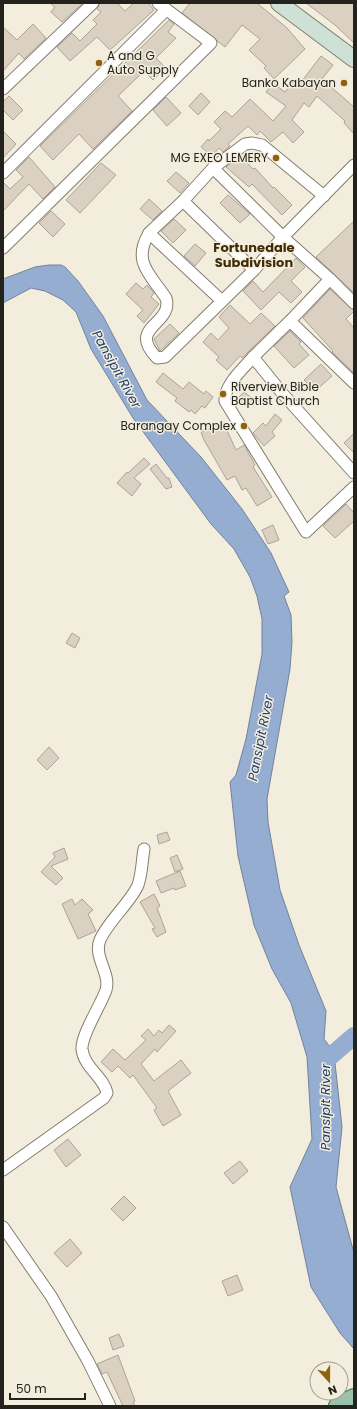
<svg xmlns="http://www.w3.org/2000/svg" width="357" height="1409" font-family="Poppins,sans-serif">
<rect width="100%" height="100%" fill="#f2eddd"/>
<path fill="#94add1" stroke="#72839b" d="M49,265H61L65,267L78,281L103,316L147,400L201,457L242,509L271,553L289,592L284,596L291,615L292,642L290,669L267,799L268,822L280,890L299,945L326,1011L324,1039L331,1048L344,1055L335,1063L342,1127L336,1187L354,1253V1349L340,1333L311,1287L290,1187L312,1139L307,1057L291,1003L272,969L254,925L238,856L230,782L236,775L246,739L262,654V619L257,596L250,577L234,549L211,524L133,418L91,349L76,312L63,300L45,291L31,288L3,303V279L35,267Z"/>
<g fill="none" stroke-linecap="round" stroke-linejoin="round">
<path stroke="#94add1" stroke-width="18" d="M326,1060L354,1036"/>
</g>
<g fill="#dbd1c3" stroke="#ada396">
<path d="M50,3H83L62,22L51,12L55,7Z"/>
<path d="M100,3H117L125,11L134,3H148L154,10L110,50L97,37L70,61L57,47L72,33L80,41L97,24L93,20L101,12L97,9Z"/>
<path d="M190,3H257L287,28L305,49L274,79L264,68L266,66L249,50L260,39L242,25L225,47L182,13Z"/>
<path d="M306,3H354V43L335,25Z"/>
<path d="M169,20L174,24L168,32L176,38L156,58L166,68L153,80L144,71L118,96L132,111L93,149L79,134L53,160L40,146Z"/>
<path d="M33,24L46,38L24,59L19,53L3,71V27L17,40Z"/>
<path d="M321,56L333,65L322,79L354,107V134L344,123L345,121L317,96L309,107L304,103L292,120L304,132L293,143L283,132L271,142L260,131L257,135L248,126L228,144L230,146L223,152L219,148L212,156L201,147L208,139L209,141L221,129L214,122L225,111L232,117L250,99L273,121L286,106L266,92L273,83L285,92L293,82L298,86Z"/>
<path d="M201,93L210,102L198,115L189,106Z"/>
<path d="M9,96L23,110L13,120L3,110V102Z"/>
<path d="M166,97L181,113L167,126L153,110Z"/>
<path d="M3,131L16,144L3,158Z"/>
<path d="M240,156L253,169L255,168L273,188L274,187L292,205L282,215L252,184L249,187L226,167Z"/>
<path d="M29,157L55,187L43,199L29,184L3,211V182L10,189L23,177L16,170Z"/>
<path d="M101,163L116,175L80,213L66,200Z"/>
<path d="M176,172L189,183L180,193L167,181Z"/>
<path d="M228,195L250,214L240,223L220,203Z"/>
<path d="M149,199L162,211L153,220L140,209Z"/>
<path d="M51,211L65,224L53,237L39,223Z"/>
<path d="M174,219L186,230L173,243L161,231Z"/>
<path d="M354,221V293L316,257Z"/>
<path d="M195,244L206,253L195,266L184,256Z"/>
<path d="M296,258L305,267L291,281L302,292L291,303L279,292L261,310L243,291L253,281L263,292Z"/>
<path d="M136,283L143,289L147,285L154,293L151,297L159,304L144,323L137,316L143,310L126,294Z"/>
<path d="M330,289L354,311L346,319L354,328V373L332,352L333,351L303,318Z"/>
<path d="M230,305L250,324L261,313L275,326L242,358L240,356L227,370L216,360L219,357L203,342L211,333L218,340L229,328L219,317Z"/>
<path d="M170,324L179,333L160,351L154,339Z"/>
<path d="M290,331L301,342L299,344L309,355L294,368L274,346Z"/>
<path d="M321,364L332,376L315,391L304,380Z"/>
<path d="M163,373L183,389L189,382L204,394L206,391L213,397L205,408L202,406L195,414L191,410L189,412L175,401L177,398L156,382Z"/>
<path d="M244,392L255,400L248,408L237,399Z"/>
<path d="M275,414L282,420L272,432L275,436L264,446L253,433L263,423L266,426Z"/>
<path d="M223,422L236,450L244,445L255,465L253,467L272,497L257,506L246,488L242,490L235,476L227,480L204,440L201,432Z"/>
<path d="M354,433V453L344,443Z"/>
<path d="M144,458L150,464L134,478L141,484L132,496L117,483L127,472L128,473Z"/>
<path d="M156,464L167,478H169L172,487L166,489L150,469Z"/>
<path d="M346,504L354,513V521L335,538L323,526Z"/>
<path d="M273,525L279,540L268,544L262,530Z"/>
<path d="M72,633L80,638L75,648L66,643Z"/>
<path d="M49,747L59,758L47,770L37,760Z"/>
<path d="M167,832L170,840L159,844L157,835Z"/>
<path d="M64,848L68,859L51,866L63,878L56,885L41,872L55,857L53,853Z"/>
<path d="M177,855L183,869L175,872L170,858Z"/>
<path d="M180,871L186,886L175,890L174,888L161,893L156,881Z"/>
<path d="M154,894L160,906L157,908L166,932L157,937L152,929L155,928L140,902Z"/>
<path d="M72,899L75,905L82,899L93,910L88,914L96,931L78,939L62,904Z"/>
<path d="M169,1025L176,1031L157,1052L155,1049L141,1064L154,1081L181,1060L191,1073L168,1091L181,1115L163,1126L154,1110L157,1108L133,1075L130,1078L118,1066L112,1072L101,1062L113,1049L125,1060L146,1040L141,1036L148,1029L154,1036L159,1030L162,1033Z"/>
<path d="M68,1139L81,1155L66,1167L54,1150Z"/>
<path d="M240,1161L248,1171L233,1184L224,1173Z"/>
<path d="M124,1196L136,1208L123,1221L111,1209Z"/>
<path d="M70,1239L82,1253L67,1267L54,1253Z"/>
<path d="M237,1275L243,1290L228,1296L222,1281Z"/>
<path d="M119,1334L124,1346L113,1350L109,1338Z"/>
<path d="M118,1355L135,1401L133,1402L135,1406H123L107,1372L102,1374L97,1364Z"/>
</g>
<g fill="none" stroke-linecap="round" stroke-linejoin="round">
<defs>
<g id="minor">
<path d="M3,89L93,3"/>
<path d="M213,168L283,237L330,279L354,303"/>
<path d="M3,173L166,10"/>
<path d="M183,201L254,270"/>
<path d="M149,233C132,262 150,274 166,298C174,325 126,326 157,358L165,357L254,270L283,237L354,165"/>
<path d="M3,248L211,43L158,3"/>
<path d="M330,279L290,321L354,383"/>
<path d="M222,301L149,233L183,201L213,168L245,144L252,143L262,145L324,196"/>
<path d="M290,321L253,357L282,393L354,473"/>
<path d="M253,357C243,369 224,385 225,401L306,532L354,487"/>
<path d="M3,1170L104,1098L107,1093C104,1077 84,1068 82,1049C81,1035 101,1005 106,990C111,973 93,957 100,940C108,921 131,902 138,885C142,874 142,860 144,849"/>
<path d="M3,1227L51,1296L88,1361L110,1406"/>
</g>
<path id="secondary" d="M279,3L354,59"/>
<path id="primary" d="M338,1406L354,1398"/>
</defs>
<use href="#minor" stroke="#837e6f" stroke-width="13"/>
<use href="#secondary" stroke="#837e6f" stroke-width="18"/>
<use href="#primary" stroke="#467054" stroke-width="20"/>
<use href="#minor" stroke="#fff" stroke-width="11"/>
<use href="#secondary" stroke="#cde1d5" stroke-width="16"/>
<use href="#primary" stroke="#9bc2aa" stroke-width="18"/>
</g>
<g fill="#8f610b" stroke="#f2eddd" stroke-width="1.5">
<circle cx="99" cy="63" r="4"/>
<circle cx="344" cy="83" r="4"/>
<circle cx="276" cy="158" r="4"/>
<circle cx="223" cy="394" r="4"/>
<circle cx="244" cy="426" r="4"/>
</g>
<g text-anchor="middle" stroke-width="3" stroke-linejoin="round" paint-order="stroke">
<g font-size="12" fill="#23221c" stroke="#f2eddd" text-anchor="end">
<text x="107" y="60" text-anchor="start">A and G<tspan x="107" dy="14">Auto Supply</tspan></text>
<text x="336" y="87">Banko Kabayan</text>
<text x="268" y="162">MG EXEO LEMERY</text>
<text x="231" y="391" text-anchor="start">Riverview Bible<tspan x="231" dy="14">Baptist Church</tspan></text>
<text x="236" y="430">Barangay Complex</text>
</g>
<g font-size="13" font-weight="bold" fill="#412b05" stroke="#f2eddd">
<text x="254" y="252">Fortunedale<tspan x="254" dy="15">Subdivision</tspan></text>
</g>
<g font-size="13" font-style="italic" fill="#1e3f6d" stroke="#f2eddd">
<text transform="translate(117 369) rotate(61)" y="5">Pansipit River</text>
<text transform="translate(260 738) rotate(-79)" y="5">Pansipit River</text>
<text transform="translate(325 1107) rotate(-90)" y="5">Pansipit River</text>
</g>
</g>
<rect width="357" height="1409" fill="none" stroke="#23221c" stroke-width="8"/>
<g transform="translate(329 1381) rotate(159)"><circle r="19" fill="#f2eddd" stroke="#9f9c90"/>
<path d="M0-3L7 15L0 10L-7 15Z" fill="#8f610b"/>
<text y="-6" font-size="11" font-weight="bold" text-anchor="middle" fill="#23221c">N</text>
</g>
<path d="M10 1393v6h75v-6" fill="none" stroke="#23221c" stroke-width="2"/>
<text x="16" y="1393" font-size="12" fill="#23221c" stroke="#f2eddd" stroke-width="3" paint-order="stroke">50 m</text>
</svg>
